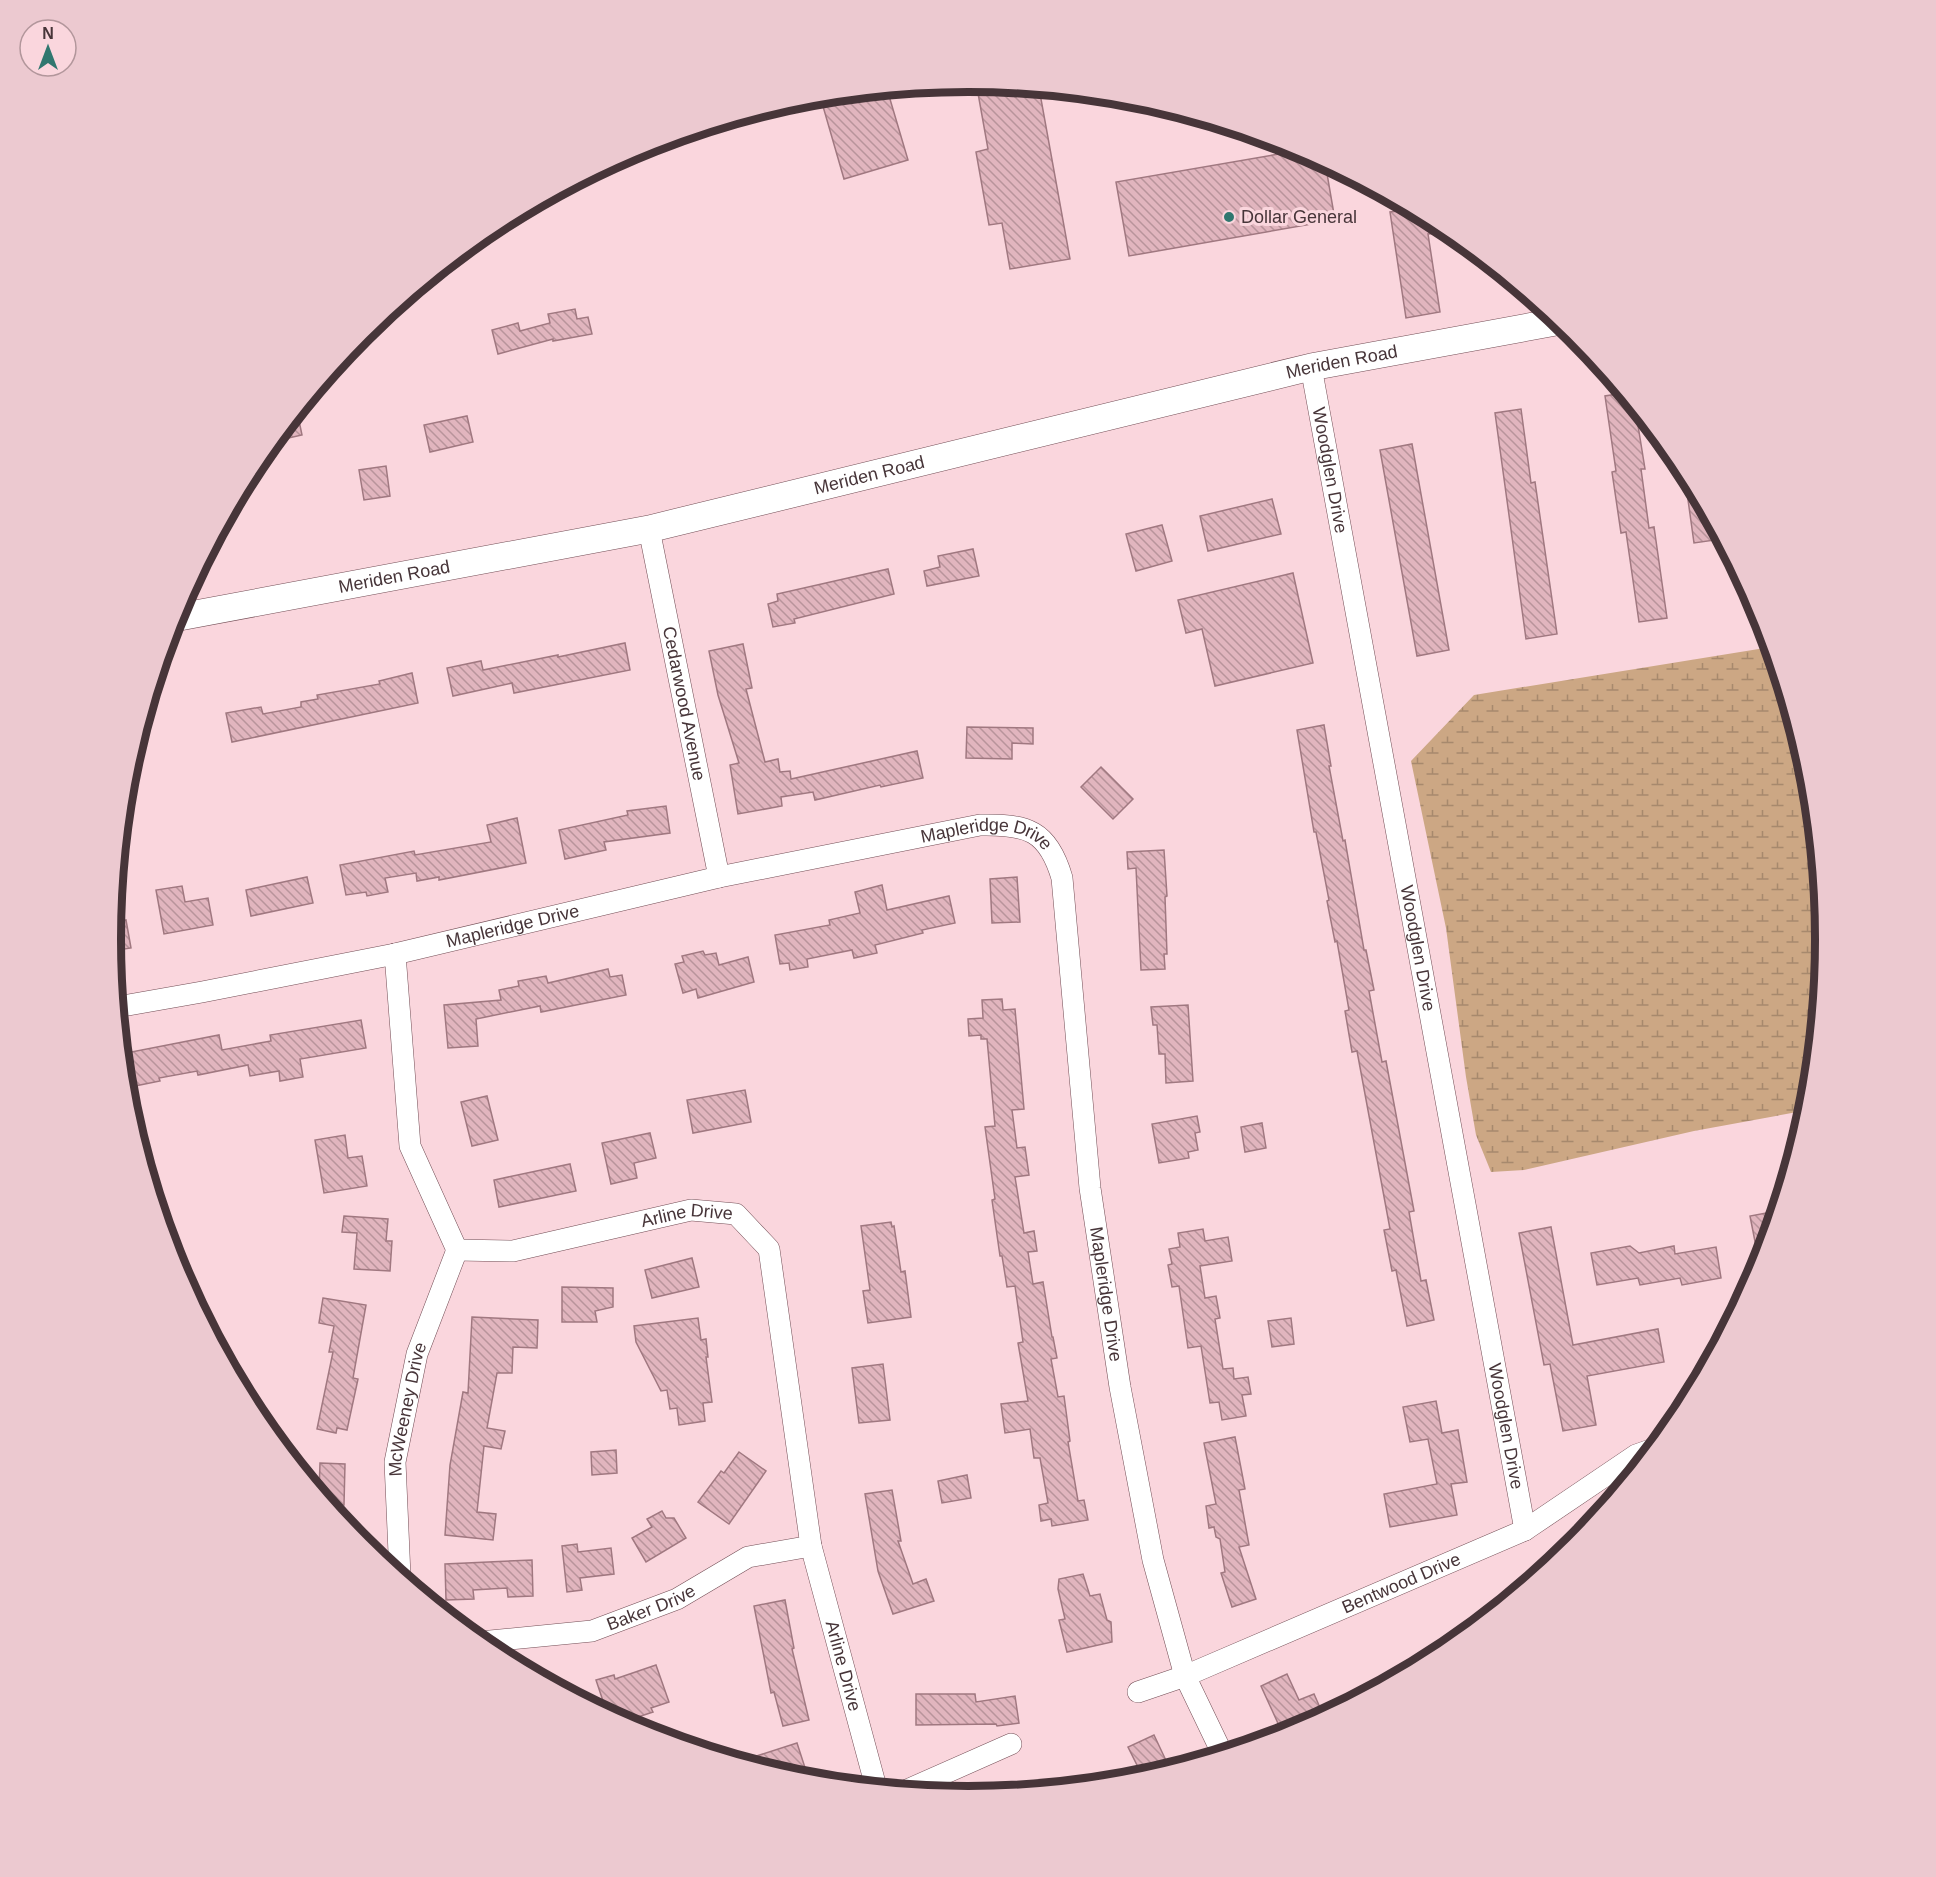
<svg xmlns="http://www.w3.org/2000/svg" width="1936" height="1877" font-family="Helvetica,sans-serif">
<defs>
<pattern id="wetland-marsh" width="20" height="14" patternUnits="userSpaceOnUse" patternTransform="scale(1.5)"><rect width="20" height="14" fill="#cca784"/><path d="M1 5h8M5 5V1M11 12h8M15 12V8" fill="none" stroke="#a7896d"/></pattern>
<pattern id="building-back-hatch" width="6" height="6" patternUnits="userSpaceOnUse" patternTransform="scale(1.5)"><rect width="6" height="6" fill="#e1b5be"/><path d="M-1 5l2 2M0 0l6 6M5-1l2 2" fill="none" stroke="#b8949b"/></pattern>
</defs>
<rect width="100%" height="100%" fill="#fad6dd"/>
<path fill="url(#wetland-marsh)" d="M1771,647L1809,772L1825,939L1808,1110L1694,1131L1524,1170L1491,1172L1476,1135L1466,1077L1446,928L1411,761L1474,695Z"/>
<g fill="url(#building-back-hatch)" stroke="#a07880" stroke-width="1.5">
<path d="M976,82L1039,88L1070,259L1010,269L1002,223L989,225L976,152L988,149Z"/>
<path d="M887,89L908,160L844,179L820,96Z"/>
<path d="M1302,150L1325,162L1335,220L1129,256L1116,182Z"/>
<path d="M1414,209L1435,220L1437,233L1428,234L1440,312L1406,318L1390,212Z"/>
<path d="M575,309L577,319L588,317L592,334L553,341V339L498,354L492,330L518,323L520,331L550,323L548,314Z"/>
<path d="M1624,393L1635,407L1645,469H1641L1649,528L1654,527L1667,618L1639,622L1626,532L1621,533L1612,472L1616,471L1605,396Z"/>
<path d="M1521,409L1531,483L1535,482L1557,634L1526,639L1495,413Z"/>
<path d="M297,411L302,435L271,442L278,434Z"/>
<path d="M467,416L473,442L430,452L424,425Z"/>
<path d="M1412,444L1449,650L1417,656L1380,450Z"/>
<path d="M386,466L390,496L364,500L359,470Z"/>
<path d="M1684,471H1686L1722,539L1694,543Z"/>
<path d="M1272,499L1281,534L1208,551L1200,516Z"/>
<path d="M1162,525L1172,561L1136,571L1126,534Z"/>
<path d="M973,549L979,576L927,586L924,571L940,567L938,556Z"/>
<path d="M888,569L894,594L794,619L795,623L773,627L768,604L778,601L777,594Z"/>
<path d="M1293,573L1313,663L1215,686L1202,629L1186,633L1178,600Z"/>
<path d="M625,643L630,670L514,693L512,683L453,696L447,668L481,661L483,670L558,655V657Z"/>
<path d="M743,644L752,688L746,689L765,762L778,759L780,772L790,771L791,779L917,751L923,778L881,787L880,785L815,800L813,792L781,797L782,806L738,814L730,765L739,763L718,695L709,651Z"/>
<path d="M412,673L418,703L232,742L226,713L261,707L263,714L301,707V702L318,699L317,695L380,684L379,681Z"/>
<path d="M1324,725L1331,766H1329L1343,841L1345,840L1364,950H1366L1374,990L1369,991L1382,1062L1386,1061L1414,1211L1409,1212L1421,1281L1426,1280L1434,1320L1407,1326L1396,1270L1392,1271L1384,1230L1390,1229L1357,1051L1352,1052L1345,1011L1349,1010L1337,941L1335,942L1327,901L1329,900L1316,832H1314L1297,730Z"/>
<path d="M967,727L1033,728V744L1012,743V759L966,758Z"/>
<path d="M1101,767L1133,799L1113,819L1081,787Z"/>
<path d="M666,806L670,833L604,842L606,850L565,859L559,830L628,815L627,811Z"/>
<path d="M517,818L526,863L439,880V877L417,881L416,873L385,878L388,892L367,896L366,892L346,895L340,865L414,851L415,855L491,842L487,825Z"/>
<path d="M1164,850L1167,896L1165,897L1167,954H1164L1165,969L1141,970L1136,868L1128,869L1127,852Z"/>
<path d="M307,877L313,903L251,916L246,890Z"/>
<path d="M1017,877L1020,922L992,923L990,879Z"/>
<path d="M882,885L887,910L949,896L955,923L922,930L923,933L875,945L877,953L854,958L852,950L807,959L808,967L790,970L789,963L780,964L775,935L830,925L829,920L860,913L855,892Z"/>
<path d="M182,886L185,902L208,898L213,925L164,934L156,890Z"/>
<path d="M126,920L131,948L112,951L111,938L112,923Z"/>
<path d="M703,951L705,955L716,953L719,965L748,957L754,982L698,998L696,989L683,993L675,964L684,962L682,956Z"/>
<path d="M608,969L610,977L622,975L626,995L541,1012L540,1006L476,1019L478,1046L448,1048L444,1005L501,1000L499,990L519,986L518,981L546,976L548,983Z"/>
<path d="M1002,999L1003,1010L1015,1009L1024,1109L1012,1110L1017,1148L1025,1147L1029,1175L1015,1177L1024,1233L1034,1231L1037,1251L1028,1252L1033,1284L1043,1282L1052,1337H1053L1057,1358L1051,1359L1058,1397L1064,1396L1070,1441L1068,1442L1078,1501L1084,1500L1088,1520L1052,1526L1051,1519L1041,1521L1039,1505L1048,1503L1040,1458H1034L1030,1429L1005,1433L1001,1404L1028,1401L1018,1343L1023,1342L1015,1286L1007,1287L1002,1256H1000L992,1200L995,1199L985,1127L995,1126L987,1039H981V1035L969,1036L968,1019L983,1018L982,1000Z"/>
<path d="M1188,1005L1193,1081L1166,1083L1165,1054H1159L1157,1025H1153L1151,1007Z"/>
<path d="M361,1020L366,1048L300,1059L303,1077L280,1081L279,1071L250,1076L248,1065L198,1075L197,1071L159,1078L160,1081L125,1088L122,1059L127,1058L126,1053L219,1035L222,1050L271,1041L270,1035Z"/>
<path d="M745,1090L751,1122L693,1133L687,1100Z"/>
<path d="M487,1096L498,1140L472,1146L461,1102Z"/>
<path d="M1197,1116L1200,1132L1195,1133L1198,1150L1188,1152L1189,1158L1159,1163L1152,1124Z"/>
<path d="M1262,1123L1266,1148L1245,1152L1241,1127Z"/>
<path d="M650,1133L656,1158L634,1163L637,1178L611,1184L602,1143Z"/>
<path d="M345,1135L348,1158L362,1156L367,1186L324,1193L315,1140Z"/>
<path d="M570,1164L576,1191L499,1207L494,1180Z"/>
<path d="M1777,1211L1760,1267L1750,1216Z"/>
<path d="M344,1216L388,1219L386,1241H392L390,1271L354,1269L357,1233L342,1232Z"/>
<path d="M891,1222L892,1227L894,1226L901,1272L905,1271L911,1317L868,1323L863,1291L870,1290L861,1226Z"/>
<path d="M1551,1227L1573,1345L1658,1329L1664,1362L1587,1376L1596,1425L1563,1431L1550,1364L1544,1365L1519,1233Z"/>
<path d="M1203,1229L1205,1241L1228,1237L1232,1261L1200,1266L1205,1298L1216,1296L1220,1318L1215,1319L1223,1369L1233,1368L1234,1379L1248,1377L1251,1394L1242,1395L1246,1416L1222,1420L1219,1402L1210,1403L1201,1346L1188,1348L1179,1286L1172,1287L1168,1265L1172,1264L1169,1249L1180,1247L1178,1233Z"/>
<path d="M1630,1246L1639,1253L1674,1246L1675,1254L1716,1247L1721,1278L1682,1285L1680,1278L1640,1285L1638,1278L1597,1285L1591,1253Z"/>
<path d="M692,1258L699,1287L652,1298L645,1270Z"/>
<path d="M562,1287L613,1288V1307L595,1311L597,1322H562Z"/>
<path d="M323,1298L366,1305L353,1378L358,1379L347,1430L337,1428L336,1433L317,1429L333,1352H329L334,1326L319,1323Z"/>
<path d="M472,1317L538,1320L537,1348L513,1347L512,1373H497L487,1428L505,1431L501,1449L484,1446L477,1512L496,1514L493,1540L445,1535L450,1465L463,1392L468,1393Z"/>
<path d="M698,1318L701,1340L706,1339L708,1357H706L712,1402L703,1403L705,1421L679,1425L677,1408L670,1409L667,1390L661,1391L636,1342L634,1326Z"/>
<path d="M1291,1318L1294,1344L1272,1347L1268,1321Z"/>
<path d="M883,1364L890,1420L859,1423L852,1368Z"/>
<path d="M1436,1401L1442,1433L1458,1430L1467,1482L1451,1484L1457,1515L1390,1527L1384,1494L1437,1484L1428,1439L1410,1442L1403,1407Z"/>
<path d="M1235,1437L1245,1489L1239,1490L1249,1545L1239,1547L1256,1599L1232,1607L1221,1573L1225,1572L1220,1539L1216,1537L1214,1527L1209,1528L1206,1506L1216,1504L1204,1443Z"/>
<path d="M616,1450L617,1473L592,1475L591,1452Z"/>
<path d="M739,1452L766,1471L729,1524L698,1502L721,1471L724,1473Z"/>
<path d="M320,1463L345,1464L344,1505L328,1504L319,1492Z"/>
<path d="M967,1475L971,1498L942,1503L938,1481Z"/>
<path d="M892,1490L901,1541H898L913,1584L926,1579L934,1601L893,1614L878,1571L865,1494Z"/>
<path d="M662,1511L666,1518H674L686,1538L646,1562L632,1538L652,1527L647,1519Z"/>
<path d="M577,1544L578,1552L611,1548L614,1574L580,1578L582,1590L567,1592L562,1546Z"/>
<path d="M532,1560L533,1596L508,1597L507,1588L473,1590L474,1599L446,1600L445,1564Z"/>
<path d="M1083,1574L1090,1596L1100,1594L1107,1620L1111,1622L1112,1642L1067,1652L1059,1620L1065,1619L1058,1589L1059,1579Z"/>
<path d="M785,1600L794,1648L792,1649L809,1720L783,1726L774,1692L771,1693L754,1606Z"/>
<path d="M656,1665L669,1702L651,1708L653,1712L623,1722L607,1713L596,1680L614,1675L615,1679Z"/>
<path d="M1287,1674L1299,1700L1314,1694L1322,1712L1281,1730L1261,1686Z"/>
<path d="M916,1694H975L976,1702L1015,1696L1019,1723L997,1726L996,1724L916,1725Z"/>
<path d="M1154,1735L1170,1769L1143,1777L1128,1747Z"/>
<path d="M797,1743L809,1780L800,1779L741,1761Z"/>
</g>
<g fill="none" stroke-linecap="round" stroke-linejoin="round">
<defs>
<g id="minor">
<path id="s1" d="M1311,367L1525,1530"/>
<path id="s2" d="M649,529L719,877"/>
<path d="M395,954L410,1146L457,1250"/>
<path id="s3" d="M117,1007L202,992L395,954L719,877L980,825C1027,824 1048,830 1062,878L1090,1188L1120,1387L1153,1560L1185,1676L1222,1753"/>
<path id="s4" d="M457,1250L513,1251L691,1210L736,1214L769,1249L811,1546L876,1787"/>
<path id="s5" d="M400,1576L395,1462L417,1354L457,1250"/>
<path id="s6" d="M480,1642L592,1631L677,1599L748,1557L811,1546"/>
<path id="s7" d="M1138,1692L1185,1676L1525,1530L1636,1455L1653,1449"/>
<path d="M907,1790L1011,1744"/>
</g>
<g id="major">
<path id="s8" d="M174,618L649,529L1311,367L1561,321"/>
</g>
</defs>
<use href="#minor" stroke="#724d55" stroke-width="22"/>
<use href="#major" stroke="#724d55" stroke-width="28"/>
<use href="#minor" stroke="#fff" stroke-width="21"/>
<use href="#major" stroke="#fff" stroke-width="27"/>
</g>
<circle fill="#30776f" stroke="#fad6dd" stroke-width="2" cx="1229" cy="217" r="6"/>
<g text-anchor="middle" stroke-width="6" stroke-linejoin="round" paint-order="stroke">
<g font-size="18" fill="#473539" stroke="#fad6dd" text-anchor="start">
<text x="1241" y="223">Dollar General</text>
</g>
<g font-size="18" fill="#473539" stroke="#fad6dd">
<text dy="6" stroke="none"><textPath href="#s8" startOffset="1196">Meriden Road</textPath></text>
<text dy="6" stroke="none"><textPath href="#s1" startOffset="105">Woodglen Drive</textPath></text>
<text dy="6" stroke="none"><textPath href="#s8" startOffset="710">Meriden Road</textPath></text>
<text dy="6" stroke="none"><textPath href="#s8" startOffset="224">Meriden Road</textPath></text>
<text dy="6" stroke="none"><textPath href="#s2" startOffset="178">Cedarwood Avenue</textPath></text>
<text dy="6" stroke="none"><textPath href="#s3" startOffset="890">Mapleridge Drive</textPath></text>
<text dy="6" stroke="none"><textPath href="#s3" startOffset="404">Mapleridge Drive</textPath></text>
<text dy="6" stroke="none"><textPath href="#s1" startOffset="591">Woodglen Drive</textPath></text>
<text dy="6" stroke="none"><textPath href="#s4" startOffset="234">Arline Drive</textPath></text>
<text dy="6" stroke="none"><textPath href="#s3" startOffset="1410">Mapleridge Drive</textPath></text>
<text dy="6" stroke="none"><textPath href="#s5" startOffset="168">McWeeney Drive</textPath></text>
<text dy="6" stroke="none"><textPath href="#s1" startOffset="1077">Woodglen Drive</textPath></text>
<text dy="6" stroke="none"><textPath href="#s7" startOffset="285">Bentwood Drive</textPath></text>
<text dy="6" stroke="none"><textPath href="#s6" startOffset="176">Baker Drive</textPath></text>
<text dy="6" stroke="none"><textPath href="#s4" startOffset="756">Arline Drive</textPath></text>
</g>
</g>
<path d="M0 0H1936V1877H0ZM121 939a847 847 0 1 1 1694 0a847 847 0 1 1-1694 0Z" fill="#ecc9d0" fill-rule="evenodd"/>
<path fill="none" stroke="#473539" stroke-width="8" d="M121 939a847 847 0 1 1 1694 0a847 847 0 1 1-1694 0Z"/>
<g transform="translate(48 48)"><circle r="28" fill="#fad6dd" stroke="#b2969b" stroke-width="1.5"/>
<path d="M0-4.5L10 22L0 15L-10 22Z" fill="#30776f"/>
<text y="-9" font-size="16" font-weight="bold" text-anchor="middle" fill="#473539">N</text>
</g>
</svg>
